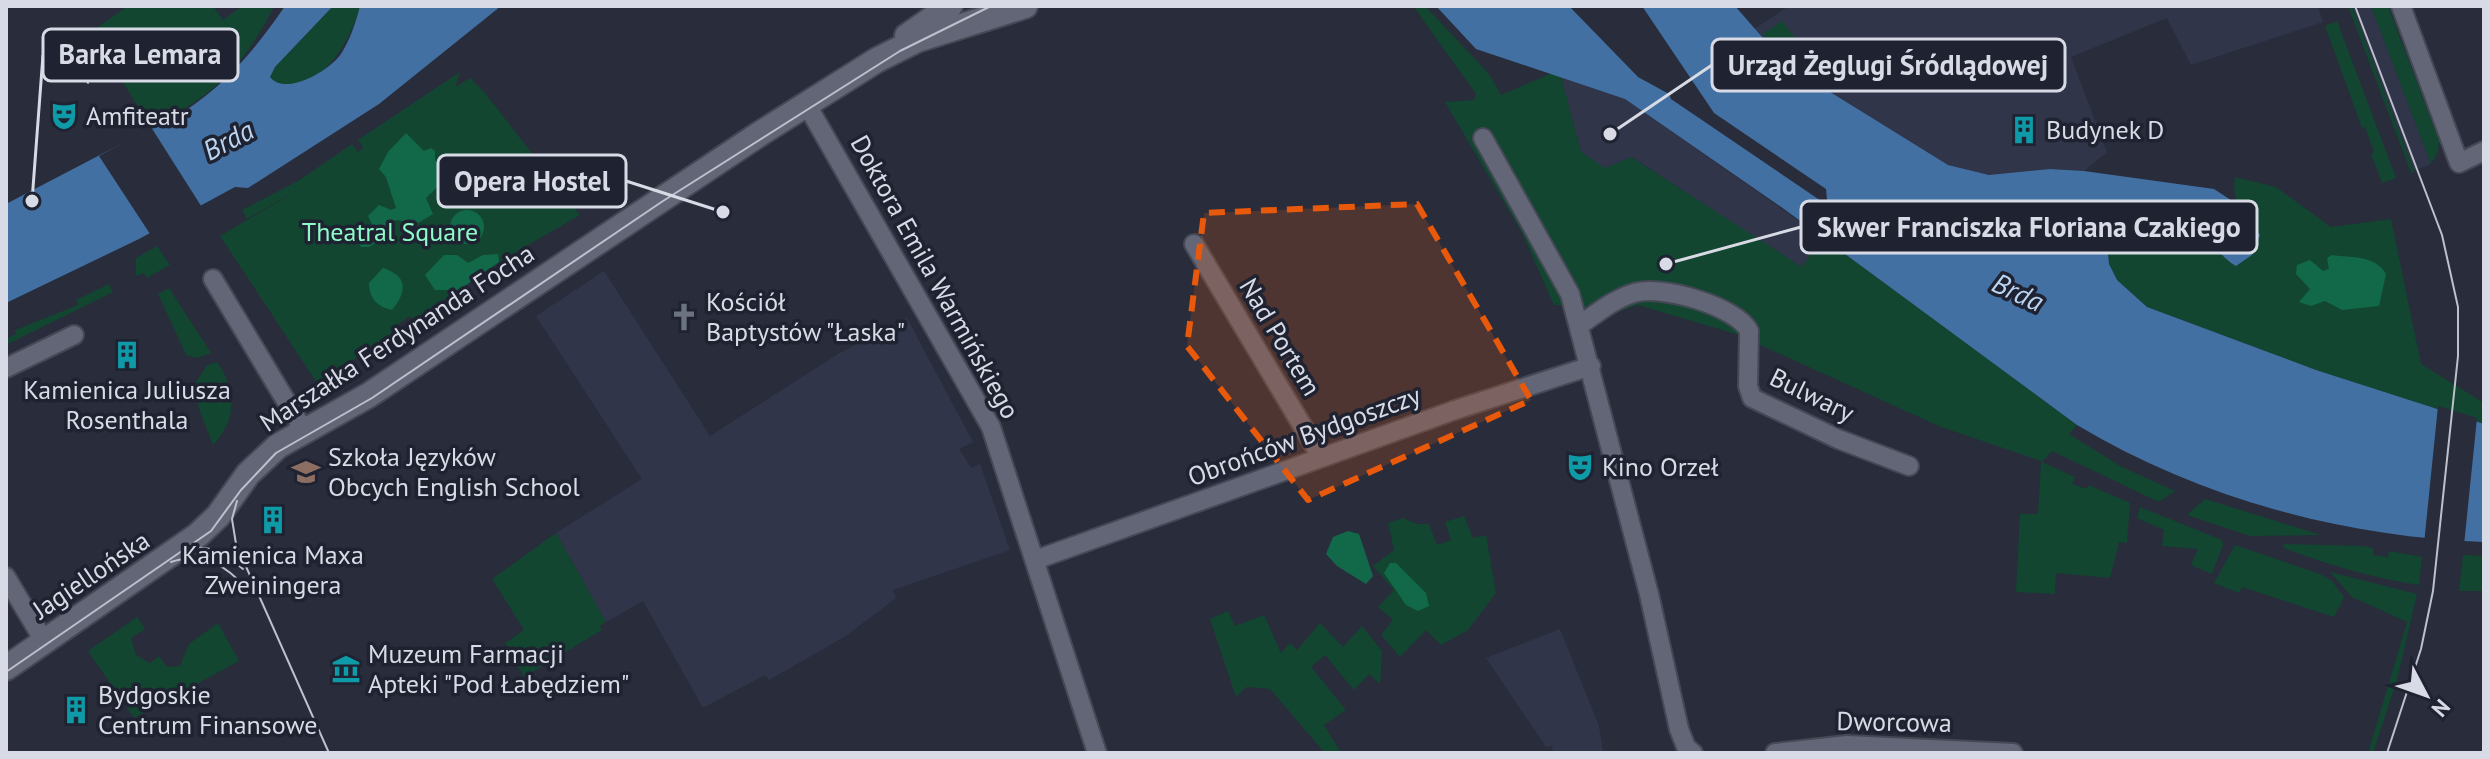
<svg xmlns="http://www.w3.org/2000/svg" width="2490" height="759" font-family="'PT Sans',sans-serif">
<rect width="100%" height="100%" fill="#282c3b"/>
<g fill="#30354a">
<path d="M1789,6H2318L2323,22L2191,65L2167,18L2071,57L2107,152L2084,171L2050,169L1989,175L1948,165L1914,146L1849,106L1776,53L1754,29Z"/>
<path d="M2352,6H2371L2431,164L2414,171Z"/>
<path d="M1561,76L1625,99L1822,237L1802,268L1632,157L1605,169L1581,152Z"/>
<path d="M604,271L710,436L838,354L907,318L973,442L959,449L971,468L980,464L1010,550L893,590L896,598L846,636L769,680L765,675L703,708L643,601L606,622L556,533L642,479L536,316Z"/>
<path d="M1560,629L1599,726L1603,751L1553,753L1552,746L1546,747L1486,658Z"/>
</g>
<g fill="#124631">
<path d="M128,6H213L223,20L242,6H274C243,68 212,97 151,127L91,32Z"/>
<path d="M333,6H360C350,43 321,94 275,83L270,77L275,67Z"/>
<path d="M1413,6H1425L1489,74L1501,95L1552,73L1561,76L1581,152L1605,168L1631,157L1802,267L1822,237L2077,425L2069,434L2122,467L2175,491L2159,502L2052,451L2042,462L2075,477L2072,484L2087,489L2089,485L2130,503L2127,543L2119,542L2110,578L2056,573L2055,594L2016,592L2020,514H2038L2041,461L1941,427L1736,334L1638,305L1604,317L1583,305H1554L1522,233L1445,102L1474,100L1476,94Z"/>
<path d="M2348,6H2352L2414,171L2411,173Z"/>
<path d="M2371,6H2388L2439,141L2438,152L2431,164Z"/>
<path d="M1782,21L1822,72L1789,57L1763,34Z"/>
<path d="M2337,21L2396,178L2382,183L2371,154L2374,152L2365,127L2362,128L2325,26Z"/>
<path d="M460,72L455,87L470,78L485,93L580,215L511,255L414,320L410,316L391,329L394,334L317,383L220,236L308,184L247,219L242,210L298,181L352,144L358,152L363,148L358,140Z"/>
<path d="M2235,177L2276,187L2331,227L2391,219L2421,364L2484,403V424L2316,370L2147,307L2117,280L2109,264L2108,253C2136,242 2178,222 2207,241C2218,248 2224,260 2236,266L2252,255L2250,219C2237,205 2232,197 2235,177Z"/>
<path d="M157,246L170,265L147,278L144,273L136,276V258Z"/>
<path d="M109,284L113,292L6,345V339L16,334L15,330L78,305L76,300Z"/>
<path d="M169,288L211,353L197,358L186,355L158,294Z"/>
<path d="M217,362C237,390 237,420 213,445L199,409L195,384L207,365Z"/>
<path d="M2205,499L2321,535L2250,536L2187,515Z"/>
<path d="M2140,507L2222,540L2223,545L2212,574L2191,565L2198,549L2162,546L2164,530L2137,518Z"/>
<path d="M1464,516L1473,538L1486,535L1496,593L1468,630L1441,645L1426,630L1400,657L1381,635L1393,620L1378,607L1394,590L1373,566L1394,550L1388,523L1403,518L1417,524H1429L1437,545L1451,540L1445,522Z"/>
<path d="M556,533L606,622L600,625L602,630L524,677L505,643L524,630L492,579Z"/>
<path d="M2283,544L2363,546L2373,548V555L2388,557L2389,551L2422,557L2419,585C2373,578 2328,565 2284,548Z"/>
<path d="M2235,545L2320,574L2332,581L2344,597L2334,617L2242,587L2239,593L2214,583Z"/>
<path d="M2463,555L2484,556V591H2459Z"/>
<path d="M2330,572L2417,594L2397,680L2373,753H2368L2407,622L2352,597Z"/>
<path d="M1228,611L1235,626L1264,615L1281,653L1290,643L1297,650L1320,623L1343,647L1362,626L1382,651L1380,684L1369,674L1354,690L1325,655L1311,667L1346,710L1324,725L1341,753H1325L1270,689L1247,687L1236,697L1210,619Z"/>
<path d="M137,617L145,629L131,638L136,655L150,663L159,656L167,667L180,666L189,644L218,623L239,661L134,718L88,651Z"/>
</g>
<g fill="#126949">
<path d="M406,133L424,151L431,148L435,151V160L446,167L449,176L426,198L433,214L418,223L396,220L385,229L381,240L369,247H361L358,241L360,233L372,224L368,216L379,205L391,210L396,208L386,177L379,169L388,152Z"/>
<circle cx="467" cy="227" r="17"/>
<path d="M498,254L499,262L459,290H435L425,275L444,255H457L468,263L483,255Z"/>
<path d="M2332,255C2352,258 2375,255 2386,274L2379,306L2342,310L2325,301L2311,306L2299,302L2310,289L2296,274L2297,265L2310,260L2323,271L2329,269L2327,258Z"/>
<path d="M383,268C407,276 408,290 392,310C377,307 369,298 369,283Z"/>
<path d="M1348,531L1359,534L1373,576L1366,584L1337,566L1326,554L1333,537Z"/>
<path d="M1390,563H1396L1426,593L1429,606L1418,611L1406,605L1384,573Z"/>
</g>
<g fill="#4270a2">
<path d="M285,6H333L275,67L270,77C286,97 330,70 341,54C350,40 356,22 360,6H501L379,104L248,188L235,187L139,239L6,303V204L188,109C229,81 257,47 285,6Z"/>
<path d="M1436,6H1569L1638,77L1669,94L1671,99L1830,207L1836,205L1827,200L1826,189L1714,113L1642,6H1735L1776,53L1801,74L1948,165L1989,175L2050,169L2084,171L2214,189L2237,204L2260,235L2252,255L2236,266C2224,260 2218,248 2207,241C2179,222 2136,242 2108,253L2109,264L2117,280L2147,307L2316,370L2484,424V542C2342,537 2199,498 2077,425L1784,209L1625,99L1476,49Z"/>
</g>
<g fill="#282c3b">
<path d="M151,127L203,209L152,237L99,156Z"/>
<path d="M2438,406L2477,418L2464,545L2424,544Z"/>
</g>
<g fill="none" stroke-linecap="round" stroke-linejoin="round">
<defs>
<g id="street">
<path d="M2401,6L2459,163L2484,151"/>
<path d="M807,105L991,427L1097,753"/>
<path d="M1483,138L1570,294L1649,594L1679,729L1686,747L1693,753"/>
<path d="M1194,244L1321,457"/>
<path d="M213,279L304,431"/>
<path d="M1580,325C1597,313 1614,299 1634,293C1660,284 1738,307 1749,331L1748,386L1752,398L1838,439L1909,466"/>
<path d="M6,368L74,335"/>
<path d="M1035,560L1455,410L1591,366"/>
<path d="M6,577L44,641"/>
<path d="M1775,753L1847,745L2013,753"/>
</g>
<g id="secondary">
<path d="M907,36L950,6"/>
<path d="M6,668L198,535L218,516L248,474L278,446L369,395L761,133L877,60L917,40L1025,6"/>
</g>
</defs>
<use href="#street" stroke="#454855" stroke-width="22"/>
<use href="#secondary" stroke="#454855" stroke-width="28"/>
<use href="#street" stroke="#626677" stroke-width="18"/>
<use href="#secondary" stroke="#626677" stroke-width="24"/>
<g stroke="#bec1cc" stroke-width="2">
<path d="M2355,6L2442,235L2458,307V356L2433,591L2421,649L2387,753"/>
<path d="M80,72L88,83"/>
<path d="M237,501L232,519L236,544L329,753"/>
<path d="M187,546L219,550L243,569"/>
<path d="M171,562C199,552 223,563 242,584"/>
<path d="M6,672L211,531L241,490L276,453L372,398L663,201L900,51L991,6"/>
</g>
</g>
<path fill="#e8590c" fill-opacity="0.2" stroke="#e8590c" stroke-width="6" stroke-dasharray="16 10" stroke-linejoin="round" d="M1417,204L1531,400L1308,500L1187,346L1204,213Z"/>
<defs>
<symbol id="theatre-bare" viewBox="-9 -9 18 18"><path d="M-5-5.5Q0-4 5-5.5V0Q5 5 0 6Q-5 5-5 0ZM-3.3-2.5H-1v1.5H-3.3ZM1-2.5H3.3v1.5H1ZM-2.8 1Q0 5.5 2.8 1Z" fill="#0f9aa8" stroke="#1f2231" stroke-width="2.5" paint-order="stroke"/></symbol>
<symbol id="building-bare" viewBox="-9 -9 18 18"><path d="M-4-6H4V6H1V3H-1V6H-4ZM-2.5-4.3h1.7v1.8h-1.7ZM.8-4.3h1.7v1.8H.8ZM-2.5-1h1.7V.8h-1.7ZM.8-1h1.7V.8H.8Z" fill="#0f9aa8" stroke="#1f2231" stroke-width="2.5" paint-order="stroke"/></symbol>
<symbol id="church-bare" viewBox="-9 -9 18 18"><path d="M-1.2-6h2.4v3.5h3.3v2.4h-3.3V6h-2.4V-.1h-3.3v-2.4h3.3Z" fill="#6b7280" stroke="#1f2231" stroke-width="2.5" paint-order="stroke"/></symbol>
<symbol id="school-bare" viewBox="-9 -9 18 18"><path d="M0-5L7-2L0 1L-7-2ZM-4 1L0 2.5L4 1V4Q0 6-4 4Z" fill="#8d6e63" stroke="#1f2231" stroke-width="2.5" paint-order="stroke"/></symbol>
<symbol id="museum-bare" viewBox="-9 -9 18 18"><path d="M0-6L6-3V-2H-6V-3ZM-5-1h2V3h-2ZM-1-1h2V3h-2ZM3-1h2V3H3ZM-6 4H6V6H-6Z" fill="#0f9aa8" stroke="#1f2231" stroke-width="2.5" paint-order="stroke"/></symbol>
</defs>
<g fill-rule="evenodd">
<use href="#theatre-bare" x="44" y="96" width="40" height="40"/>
<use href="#building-bare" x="2004" y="110" width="40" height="40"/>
<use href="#church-bare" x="664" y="297" width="40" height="40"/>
<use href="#building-bare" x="107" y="335" width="40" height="40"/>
<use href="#theatre-bare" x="1560" y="447" width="40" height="40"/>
<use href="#school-bare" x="286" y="452" width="40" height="40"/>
<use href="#building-bare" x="253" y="500" width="40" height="40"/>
<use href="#museum-bare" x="326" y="649" width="40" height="40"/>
<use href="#building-bare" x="56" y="690" width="40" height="40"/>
</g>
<g text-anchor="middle" stroke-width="7" stroke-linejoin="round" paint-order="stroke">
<g font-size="26" fill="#d8dbe5" stroke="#1f2231" text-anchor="start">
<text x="86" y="125">Amfiteatr</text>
<text x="2046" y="139">Budynek D</text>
<text x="706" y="311">Kościół<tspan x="706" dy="30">Baptystów "Łaska"</tspan></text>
<text x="127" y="399" text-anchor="middle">Kamienica Juliusza<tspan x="127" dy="30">Rosenthala</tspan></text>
<text x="328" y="466">Szkoła Języków<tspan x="328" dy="30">Obcych English School</tspan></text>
<text x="1602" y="476">Kino Orzeł</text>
<text x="273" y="564" text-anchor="middle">Kamienica Maxa<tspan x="273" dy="30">Zweiningera</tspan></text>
<text x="368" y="663">Muzeum Farmacji<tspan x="368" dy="30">Apteki "Pod Łabędziem"</tspan></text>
<text x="98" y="704">Bydgoskie<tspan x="98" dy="30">Centrum Finansowe</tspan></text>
</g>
<g font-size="26" fill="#8dfac8" stroke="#1f2231">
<text x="390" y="241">Theatral Square</text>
</g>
<g font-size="26" fill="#d8dbe5" stroke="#1f2231">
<text transform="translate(935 277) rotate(61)" y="9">Doktora Emila Warmińskiego</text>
<text transform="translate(1280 337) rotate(59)" y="9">Nad Portem</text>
<text transform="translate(397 338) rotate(-33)" y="9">Marszałka Ferdynanda Focha</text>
<text transform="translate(1812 395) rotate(26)" y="9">Bulwary</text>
<text transform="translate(1304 436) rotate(-20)" y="9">Obrońców Bydgoszczy</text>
<text transform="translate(91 575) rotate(-34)" y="9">Jagiellońska</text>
<text transform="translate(1894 722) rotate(1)" y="9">Dworcowa</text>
</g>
<g font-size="28" font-style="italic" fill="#bad4f1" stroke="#1f2231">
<text transform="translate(228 140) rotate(-28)" y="10">Brda</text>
<text transform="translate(2018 292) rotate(25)" y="10">Brda</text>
</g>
</g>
<path fill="none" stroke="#d8dbe5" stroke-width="3" d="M32 201L43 55M1610 134L1712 65M723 212L626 181M1666 264L1801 227"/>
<g fill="#d8dbe5" stroke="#1f2231" stroke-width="3">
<circle cx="32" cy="201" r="8"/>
<circle cx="1610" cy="134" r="8"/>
<circle cx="723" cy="212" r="8"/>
<circle cx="1666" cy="264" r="8"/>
</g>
<g fill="#1f2231" stroke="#d8dbe5" stroke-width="3">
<rect x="43" y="29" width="195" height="52" rx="8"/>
<rect x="1712" y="39" width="353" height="52" rx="8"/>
<rect x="438" y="155" width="188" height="52" rx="8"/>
<rect x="1801" y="201" width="456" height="52" rx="8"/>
</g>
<g font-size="28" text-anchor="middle" font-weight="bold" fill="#d8dbe5">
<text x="140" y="64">Barka Lemara</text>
<text x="1888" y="75">Urząd Żeglugi Śródlądowej</text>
<text x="532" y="191">Opera Hostel</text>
<text x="2029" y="237">Skwer Franciszka Floriana Czakiego</text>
</g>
<rect width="2490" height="759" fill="none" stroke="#d8dbe5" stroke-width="16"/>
<g transform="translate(2426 695) rotate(131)" stroke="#1f2231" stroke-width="6" paint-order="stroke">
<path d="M0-6L14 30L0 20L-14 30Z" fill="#d8dbe5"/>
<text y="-12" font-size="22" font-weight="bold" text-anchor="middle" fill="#d8dbe5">N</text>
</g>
</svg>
